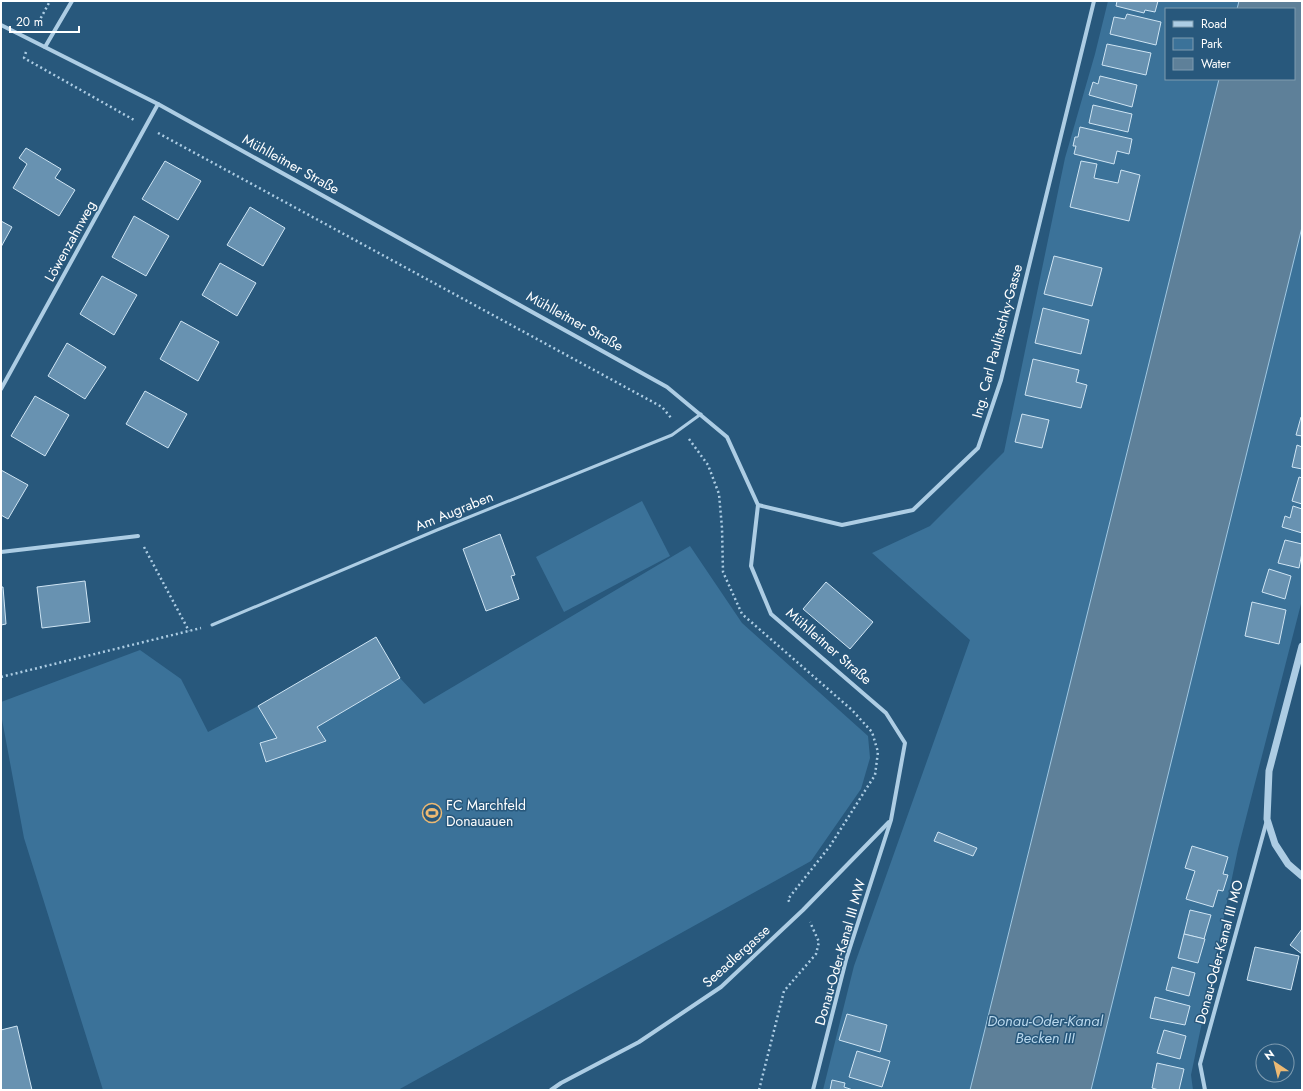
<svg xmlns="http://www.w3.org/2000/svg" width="1303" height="1091" font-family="Jost,sans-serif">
<rect width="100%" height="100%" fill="#28587c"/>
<g fill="#3b7299">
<path d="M1108,1H1239L1237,9H1166V79H1219L970,1090H823L854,966L970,640L872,553L930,526L1004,452L1065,158L1095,54Z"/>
<path d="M1302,227V600L1238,849L1191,1075L1193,1090H1091Z"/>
<path d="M642,501L670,556L564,612L536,557Z"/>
<path d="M690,546L742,623L868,736L870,758L861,789L811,861L398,1090H103L24,838L1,714V702L140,650L181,679L208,732L258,706L376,637L400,678L424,704Z"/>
</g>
<path fill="#5e8099" stroke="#a1c9e4" d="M1239,1H1302V227L1091,1090H970L1219,79H1294V9H1237Z"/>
<g fill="#6892b1" stroke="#cfe5f4">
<path d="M1117,1H1158L1155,12L1145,10L1144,13L1116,6Z"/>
<path d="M1127,14L1161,22L1156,45L1110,34L1114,17L1125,19Z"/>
<path d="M1107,44L1151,53L1146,75L1102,65Z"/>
<path d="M1100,76L1137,85L1132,107L1089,95L1093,82L1098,84Z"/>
<path d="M1093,105L1132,114L1128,132L1089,123Z"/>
<path d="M1080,127L1132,139L1129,154L1117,151L1114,164L1074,154L1076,146H1073L1075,137H1078Z"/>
<path d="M26,148L61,169L55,178L75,190L59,216L13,188L27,164L19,158Z"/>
<path d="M165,161L201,181L178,220L142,199Z"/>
<path d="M1081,161L1097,164L1094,178L1118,183L1121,170L1140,175L1129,221L1070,207Z"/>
<path d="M250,207L285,228L263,266L227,245Z"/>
<path d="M134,216L169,236L146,276L112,257Z"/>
<path d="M1,221L12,227L1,247Z"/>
<path d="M1054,256L1102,268L1092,306L1044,294Z"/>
<path d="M220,263L256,283L237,316L202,295Z"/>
<path d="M102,276L137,295L114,335L80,314Z"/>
<path d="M1043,308L1089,320L1081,354L1035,343Z"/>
<path d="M181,321L219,342L198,381L160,359Z"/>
<path d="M67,343L106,367L85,399L48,376Z"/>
<path d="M1033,359L1079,370L1076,382L1087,385L1081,408L1025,395Z"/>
<path d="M145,391L187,414L168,448L126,424Z"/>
<path d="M35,396L69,415L45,456L11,436Z"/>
<path d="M1022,414L1049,420L1042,448L1015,442Z"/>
<path d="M1301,417H1302V436L1296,435Z"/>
<path d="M1297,445L1302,447V469L1292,467Z"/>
<path d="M1,470L28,485L8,519L1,515Z"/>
<path d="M1299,477L1302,478V504L1292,501Z"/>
<path d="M1293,506L1302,509V533L1282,527L1285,516L1290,518Z"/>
<path d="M500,534L515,575L511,576L519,599L486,611L463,549Z"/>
<path d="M1285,540L1302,544V553L1299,568L1278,563Z"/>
<path d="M1269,569L1291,576L1285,599L1262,592Z"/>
<path d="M85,581L90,622L42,628L37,587Z"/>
<path d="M826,582L873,622L850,649L803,609Z"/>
<path d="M1,587H3L6,624L1,625Z"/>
<path d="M1252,602L1286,610L1279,644L1245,636Z"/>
<path d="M376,637L400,678L317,727L326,741L266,762L260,743L277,738L258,706Z"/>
<path d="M938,832L977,848L973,856L934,841Z"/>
<path d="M1192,846L1228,857L1223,874L1228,875L1223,891L1218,890L1213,907L1186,899L1195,871L1185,868Z"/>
<path d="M1190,910L1211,915L1204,939L1184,934Z"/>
<path d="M1302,929V954L1290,945Z"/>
<path d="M1184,934L1205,939L1198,963L1178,958Z"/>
<path d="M1255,947L1299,956L1291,990L1247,980Z"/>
<path d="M1172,967L1195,973L1189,996L1166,990Z"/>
<path d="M1155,997L1190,1006L1185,1025L1150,1018Z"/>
<path d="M847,1014L887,1025L880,1052L839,1040Z"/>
<path d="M17,1026L32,1090H1V1030Z"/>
<path d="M1164,1030L1186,1036L1180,1059L1157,1053Z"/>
<path d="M857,1051L890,1061L882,1087L849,1077Z"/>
<path d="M1157,1063L1184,1069L1179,1090H1159L1152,1088Z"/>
<path d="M832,1080L845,1083L844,1087L853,1090H830Z"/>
</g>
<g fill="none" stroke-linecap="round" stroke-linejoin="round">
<g stroke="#adcde4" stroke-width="2.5" stroke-dasharray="2 3" stroke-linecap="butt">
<path d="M36,27L50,1"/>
<path d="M26,52L24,58L134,120"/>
<path d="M158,133L662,407L672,419"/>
<path d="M689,439L708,465L719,494L722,528L723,572L742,614L852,710L872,732L878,752L875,775L830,846L788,899L790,904"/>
<path d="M144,547L189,631"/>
<path d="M1,677L201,628"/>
<path d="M759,1090L784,991L816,954L819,942L810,922"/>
</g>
<path stroke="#adcde4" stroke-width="3" d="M212,625L437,530L672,435L701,414"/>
<g stroke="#adcde4" stroke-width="4">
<path d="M1,25L158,104L667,387L727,437L758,505L751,566L771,614L886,713L905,743L891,820L846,960L813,1090"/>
<path d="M45,47L72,1"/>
<path d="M1,389L158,104"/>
<path d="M758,505L842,525L913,510L978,448L1001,380L1094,1"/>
<path d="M1,552L138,536"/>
<path d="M551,1090L561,1083L639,1042L721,987L803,910L889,822"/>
<path d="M1205,1090L1200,1064L1267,820"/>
</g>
<path stroke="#adcde4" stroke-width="7" d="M1302,646L1269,771L1267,819L1275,844L1288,864L1302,876"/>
</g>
<defs>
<symbol id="stadium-ring" viewBox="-11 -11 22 22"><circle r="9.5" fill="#28587c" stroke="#ecb973" stroke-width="1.5"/><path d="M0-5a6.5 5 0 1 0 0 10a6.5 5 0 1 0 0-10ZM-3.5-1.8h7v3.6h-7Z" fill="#ecb973"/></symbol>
</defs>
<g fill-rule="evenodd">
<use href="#stadium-ring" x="421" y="802" width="22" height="22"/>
</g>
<g text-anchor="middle" stroke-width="3" stroke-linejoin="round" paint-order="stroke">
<g font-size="14" fill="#fff" stroke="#28587c">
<text transform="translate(291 164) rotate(29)" y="5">Mühlleitner Straße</text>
<text transform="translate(70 241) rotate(-61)" y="5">Löwenzahnweg</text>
<text transform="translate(575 321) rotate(29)" y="5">Mühlleitner Straße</text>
<text transform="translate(997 341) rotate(-75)" y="5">Ing. Carl Paulitschky-Gasse</text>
<text transform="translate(454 511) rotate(-22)" y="5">Am Augraben</text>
<text transform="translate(829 646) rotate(41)" y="5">Mühlleitner Straße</text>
<text transform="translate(840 952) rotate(-74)" y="5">Donau-Oder-Kanal III MW</text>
<text transform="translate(1219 952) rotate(-75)" y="5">Donau-Oder-Kanal III MO</text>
<text transform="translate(736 956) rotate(-42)" y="5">Seeadlergasse</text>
</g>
<g font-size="14" fill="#fff" stroke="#28587c" text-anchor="start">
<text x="446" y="810">FC Marchfeld<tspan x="446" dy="16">Donauauen</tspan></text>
</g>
<g font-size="15" font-style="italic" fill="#b8d7ec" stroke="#28587c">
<text x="1045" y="1026">Donau-Oder-Kanal<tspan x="1045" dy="17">Becken III</tspan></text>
</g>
</g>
<rect width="1303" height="1091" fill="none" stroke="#ffffff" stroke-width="4"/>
<rect x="1165" y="8" width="130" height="72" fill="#28587c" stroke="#7e9bb0"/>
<rect x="1173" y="21" width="20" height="6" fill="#adcde4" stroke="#7e9bb0"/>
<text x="1201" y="28" font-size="12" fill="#ffffff">Road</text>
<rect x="1173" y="38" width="20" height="12" fill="#3b7299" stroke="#7e9bb0"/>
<text x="1201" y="48" font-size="12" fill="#ffffff">Park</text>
<rect x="1173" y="58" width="20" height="12" fill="#5e8099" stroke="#7e9bb0"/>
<text x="1201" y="68" font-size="12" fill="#ffffff">Water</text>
<g transform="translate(1275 1063) rotate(325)"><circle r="19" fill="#28587c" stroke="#7e9bb0"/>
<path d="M0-3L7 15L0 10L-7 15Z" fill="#ecb973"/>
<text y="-6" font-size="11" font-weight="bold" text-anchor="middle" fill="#ffffff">N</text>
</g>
<path d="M10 26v6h69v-6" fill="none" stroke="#ffffff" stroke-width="2"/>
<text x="16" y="26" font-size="12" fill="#ffffff" stroke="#28587c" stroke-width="3" paint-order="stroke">20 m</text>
</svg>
